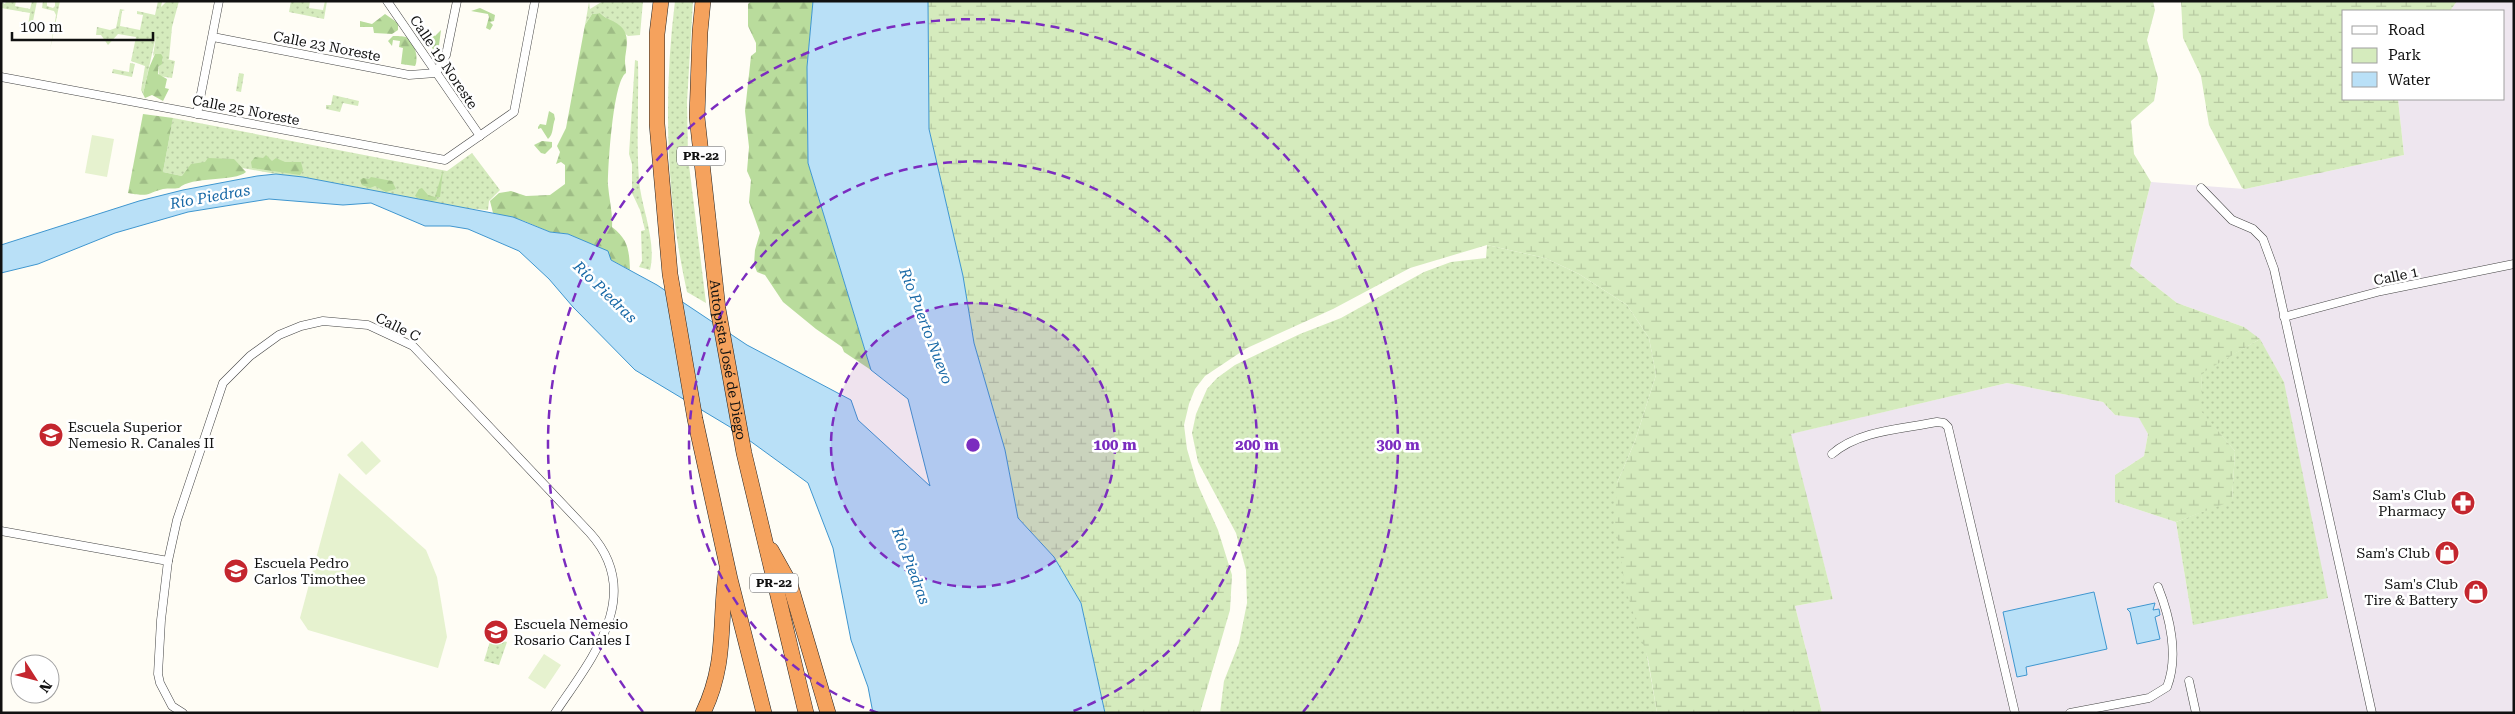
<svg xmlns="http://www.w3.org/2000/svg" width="2515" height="714" font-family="'Roboto Serif',serif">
<defs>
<pattern id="green-dots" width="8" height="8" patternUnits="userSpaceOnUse" patternTransform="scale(1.25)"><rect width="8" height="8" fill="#d5ebbd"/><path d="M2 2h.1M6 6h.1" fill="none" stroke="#b6c8a1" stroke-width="1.8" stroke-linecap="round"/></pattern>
<pattern id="forest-firs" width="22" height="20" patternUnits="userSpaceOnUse" patternTransform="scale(1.25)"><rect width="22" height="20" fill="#b9dc9c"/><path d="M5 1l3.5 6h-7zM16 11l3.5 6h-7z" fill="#9ebc85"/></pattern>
<pattern id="wetland-marsh" width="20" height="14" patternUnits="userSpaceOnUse" patternTransform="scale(1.25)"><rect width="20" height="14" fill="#d5ebbd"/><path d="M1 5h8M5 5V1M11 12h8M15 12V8" fill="none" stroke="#b6c8a1"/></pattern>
</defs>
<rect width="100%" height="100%" fill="#fffdf5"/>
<path fill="#eee6ef" d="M2457,1H2514V713H1822L1795,606L1833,599L1790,434L2007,383L2103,402L2115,415L2139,417L2148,434L2144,456L2115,475V502L2176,522L2193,625L2284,382L2260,340L2244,327L2177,303L2130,266L2151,182L2245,189L2404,155L2398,99H2504V11H2450Z"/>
<g fill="url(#green-dots)">
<path d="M1,1L5,4L6,1H16L15,6L30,9L32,1H37L32,26L28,25L30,13L1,8Z"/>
<path d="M43,1H47V6L53,8L55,6V1H60L50,50L56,15L54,11L42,8Z"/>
<path d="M158,1H162L161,7L167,1H179L172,27L169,59H167L175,61L172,78L159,76L158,68L163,60V57L155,54L153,56L156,36L143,94L141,90L145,66L131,61L136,37L118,34L108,45L101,35H96L97,27L110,30L116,28L120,9L125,10L122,11L120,26L140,30L143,15L137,14V11L155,15Z"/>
<path d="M291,1H310L309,8L323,10L325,1H327L324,19L289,12Z"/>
<path d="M603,1H643L640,35L628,36L600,13L592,14L585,25L589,2L590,9Z"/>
<path d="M675,1H693L687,102L688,157L706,303L687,292C666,198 663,97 675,1Z"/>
<path d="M635,60L638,61C639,101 636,140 639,180C641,207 657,241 650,270L639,267L642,261L641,231L645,230L640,210L632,193V164L629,154Z"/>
<path d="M130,63L135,64L132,77L112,73L113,69L129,72Z"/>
<path d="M239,73L244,74L241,92L236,91Z"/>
<path d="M333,95L359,101L358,106L343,103L340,112L326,109V105H331Z"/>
<path d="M173,118L447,171L472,153L500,190L489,201L488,210L461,208L226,165L182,176L163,172Z"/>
<path d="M1487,245L1545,258L1579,274L1627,305L1649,338L1656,375L1635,441L1617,483L1657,713H1220L1224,681L1239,643L1247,603L1246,570L1236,533L1198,462L1192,433L1196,414L1207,389L1217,378L1235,365L1300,334L1341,318L1424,272L1451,262L1486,258Z"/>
<path d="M2260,339L2284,382L2328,598L2193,625L2176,522L2232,500L2235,451L2200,411L2202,372Z"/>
<path d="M491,638L507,642L499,665L484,661Z"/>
</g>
<g fill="url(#forest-firs)">
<path d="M751,1H813L807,67L808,163L871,370L844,352L842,347L816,329L783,302L765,275L757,272L754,264L755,250L760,233L749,202L751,180L747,171L749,147L745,111L751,56L756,52V43L748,26V4Z"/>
<path d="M480,8L495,15L494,21L490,22L493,25L490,30L486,28L489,17L488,14L471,11Z"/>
<path d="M600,13C607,20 613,20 619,25C632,35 625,50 625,61C625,65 626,69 626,73C613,81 608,166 608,185C609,199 613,213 612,227C629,240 629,251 630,270L611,260L607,251L568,234L550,232L524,221L493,213L490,201L499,193L511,191L526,196L550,195L565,184V165L561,162L556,164L560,152L557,146L566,128L585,25L592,14Z"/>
<path d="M385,14L398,23V30L392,34L374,33L373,27H360V21L372,24Z"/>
<path d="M441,30L439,45L433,49L421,36L428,35L430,32L435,36Z"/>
<path d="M393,36C397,36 403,36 406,37C415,40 419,60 415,66L401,64L403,48L399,47L400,41L393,40L392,46L388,41Z"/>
<path d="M155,54H161L163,57L162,64L158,67V74L167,79L165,88L169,89L163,101L152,95L145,98L143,94L149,68Z"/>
<path d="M549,111L554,114L555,119C552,126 554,134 548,139L541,128L538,129V127L540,124L546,125Z"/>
<path d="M143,114L173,118L163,172L182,176L191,164L205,162L208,158L234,159L246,172C235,182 191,176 179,188C174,189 169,188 163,189C145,194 150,197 128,193Z"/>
<path d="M542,141L552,142V147L545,154L541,153L534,145Z"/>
<path d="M266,155L272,161L276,158L285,162H301L303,170L300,175L252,168L251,162L255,157L263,158Z"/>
<path d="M443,170L440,197H436L437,200C431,202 420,200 415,196L419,189L422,188L428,195L435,197Z"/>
<path d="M371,177L392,181L396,189L386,192L375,186L370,188L362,185L360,180L363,178L369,179Z"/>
</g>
<g fill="url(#wetland-marsh)">
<path d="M928,1H2153L2155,10L2147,40L2158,78L2154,101L2131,121L2134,154L2151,182L2130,266L2177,303L2244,327L2260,339L2202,373L2201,411L2235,451L2232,501L2176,522L2115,502V475L2144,456L2148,434L2139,418L2115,415L2103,402L2007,383L1791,434L1833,599L1795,606L1822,713H1657L1648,659L1626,590L1615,521L1617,483L1635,441L1656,375L1649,338L1627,305L1579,274L1545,258L1487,245L1410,268L1333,309L1247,348L1205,376L1195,389L1189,404L1184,425L1187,449L1197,483L1218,530L1232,575L1230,610L1200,713H1105L1081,603L1054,557L1018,518L1005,450L974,343L963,276L929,129Z"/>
<path d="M2181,1H2457L2450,11H2344V99H2398L2404,155L2245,189L2242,188L2209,125L2201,76L2183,38Z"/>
</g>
<g fill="#e6f2cf">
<path d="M92,135L114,139L107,177L85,173Z"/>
<path d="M362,441L381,461L366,475L347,455Z"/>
<path d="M339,473L426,550L437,577L447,637L438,668L308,630L300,618Z"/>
<path d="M544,654L561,665L545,689L528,678Z"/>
</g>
<g fill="#b9e0f7" stroke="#3f96cf">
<path d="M813,1H928L929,129L963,276L974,343L1005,450L1018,518L1054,557L1081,603L1105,713H873L868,687L851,640L833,548L808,483L735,430L635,370L573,307L549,279L519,251L468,229L450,226H425L371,203L343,205L269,199L188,212L115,233L38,264L1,273V245L139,201L183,190L257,176L276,174L303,177L513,217L550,232L568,234L608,251L611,260L657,285L747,345L851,400L858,420L930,486L908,399L871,370L808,163L807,67Z"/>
<path d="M2094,592L2107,649L2026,667L2027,675L2017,677L2003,612Z"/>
<path d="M2155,603L2153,610L2159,609L2160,615L2155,617L2160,639L2137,644L2130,612L2127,609Z"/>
</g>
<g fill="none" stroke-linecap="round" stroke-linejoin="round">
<defs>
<g id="street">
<path d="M387,1L480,136"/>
<path d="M213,37L409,75L436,73L446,55L457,1"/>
<path d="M1,77L445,160L514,112L535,1"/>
<path d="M197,114L219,1"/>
<path d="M2201,188L2232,220L2253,229L2263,239L2274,269L2372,713"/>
<path d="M2284,317L2381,291L2514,264"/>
<path d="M1832,454C1859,430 1903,429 1937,422L1944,423L1948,427L2015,713"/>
<path d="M1,531L168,561"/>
<path d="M2189,681L2196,713"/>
<path d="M183,713L172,706L160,683L158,674L161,620L168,561L177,520L223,383L250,356L279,335L301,326L323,321L368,325L413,346L590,533C646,595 591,659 555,713"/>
<path d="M2070,713L2149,698L2167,687C2179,656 2170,617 2158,587"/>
</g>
<g id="highway">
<path d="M661,1L657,34V124L670,274L695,419L730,579L764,713"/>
<path id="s1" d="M703,1L700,32L697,117L718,309L744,453L806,713"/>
<path d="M771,550L790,584L828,713"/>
<path d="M703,713C727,663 719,625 726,573"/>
</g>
</defs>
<use href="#street" stroke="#444" stroke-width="9"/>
<use href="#highway" stroke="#222" stroke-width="16"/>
<use href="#street" stroke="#fff" stroke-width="8"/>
<use href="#highway" stroke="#f5a25d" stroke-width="15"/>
</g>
<circle cx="973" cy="445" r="142" fill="#7b2cbf" fill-opacity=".12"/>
<g fill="none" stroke="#7b2cbf" stroke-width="2.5" stroke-dasharray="9 6">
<circle cx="973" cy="445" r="142"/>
<path d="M878 713A284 284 0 1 1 1068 713"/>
<path d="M643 712A425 425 0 1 1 1303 712"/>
</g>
<defs>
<symbol id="school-disc" viewBox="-11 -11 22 22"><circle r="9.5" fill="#c4262e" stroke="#fff"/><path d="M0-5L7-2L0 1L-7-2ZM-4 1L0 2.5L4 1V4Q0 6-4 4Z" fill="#fff"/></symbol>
<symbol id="pharmacy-disc" viewBox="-11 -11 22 22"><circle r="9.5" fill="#c4262e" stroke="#fff"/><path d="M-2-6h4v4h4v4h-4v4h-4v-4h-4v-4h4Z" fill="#fff"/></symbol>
<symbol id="shop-disc" viewBox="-11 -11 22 22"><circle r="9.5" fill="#c4262e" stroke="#fff"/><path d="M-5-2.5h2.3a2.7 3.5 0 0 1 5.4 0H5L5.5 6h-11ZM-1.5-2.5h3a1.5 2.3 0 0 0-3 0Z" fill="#fff"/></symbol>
</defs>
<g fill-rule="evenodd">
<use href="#school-disc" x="37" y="421" width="28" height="28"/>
<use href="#pharmacy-disc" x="2449" y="489" width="28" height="28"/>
<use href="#shop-disc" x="2433" y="539" width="28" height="28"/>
<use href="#school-disc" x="222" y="557" width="28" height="28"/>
<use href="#shop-disc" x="2462" y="578" width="28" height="28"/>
<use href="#school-disc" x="482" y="618" width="28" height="28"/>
</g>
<g text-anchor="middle" stroke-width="5" stroke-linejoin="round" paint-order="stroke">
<g fill="#fff" stroke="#585858" stroke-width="1">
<rect x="677" y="146.5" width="48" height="19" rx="4"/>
<rect x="750" y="573.5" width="48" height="19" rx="4"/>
</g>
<g font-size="12" font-weight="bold" fill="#111">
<text x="701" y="160">PR-22</text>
<text x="774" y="587">PR-22</text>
</g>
<g font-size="14" fill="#111" stroke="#fff">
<text transform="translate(327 46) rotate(11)" y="5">Calle 23 Noreste</text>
<text transform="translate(444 62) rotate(56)" y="5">Calle 19 Noreste</text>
<text transform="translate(246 110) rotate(11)" y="5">Calle 25 Noreste</text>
<text transform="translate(2396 276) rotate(-12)" y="5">Calle 1</text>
<text transform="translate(398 327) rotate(26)" y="5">Calle C</text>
<text dy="5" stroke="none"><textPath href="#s1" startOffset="361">Autopista José de Diego</textPath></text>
</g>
<g font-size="14" fill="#111" stroke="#fff" text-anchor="start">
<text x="68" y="432">Escuela Superior<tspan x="68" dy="16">Nemesio R. Canales II</tspan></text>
<text x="2446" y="500" text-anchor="end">Sam's Club<tspan x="2446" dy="16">Pharmacy</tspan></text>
<text x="2430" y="558" text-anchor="end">Sam's Club</text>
<text x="254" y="568">Escuela Pedro<tspan x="254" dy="16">Carlos Timothee</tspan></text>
<text x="2458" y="589" text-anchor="end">Sam's Club<tspan x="2458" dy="16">Tire &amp; Battery</tspan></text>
<text x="514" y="629">Escuela Nemesio<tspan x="514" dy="16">Rosario Canales I</tspan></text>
</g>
<g font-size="15" font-style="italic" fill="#1768a6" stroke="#fff">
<text transform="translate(210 197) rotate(-10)" y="5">Río Piedras</text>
<text transform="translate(605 292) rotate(44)" y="5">Río Piedras</text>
<text transform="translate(926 326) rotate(69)" y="5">Río Puerto Nuevo</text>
<text transform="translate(911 566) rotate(69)" y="5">Río Piedras</text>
</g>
</g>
<circle cx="973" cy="445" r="8" fill="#7b2cbf" stroke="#fff" stroke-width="2.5"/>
<g font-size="15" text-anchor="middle" font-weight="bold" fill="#7b2cbf" stroke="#fff" stroke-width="5" stroke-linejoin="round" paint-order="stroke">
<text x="1115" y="450">100 m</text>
<text x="1257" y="450">200 m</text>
<text x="1398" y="450">300 m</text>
</g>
<rect width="2515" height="714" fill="none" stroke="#111111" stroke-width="5"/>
<rect x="2342" y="10" width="162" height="90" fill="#ffffff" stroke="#a0a0a0"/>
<rect x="2352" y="26" width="25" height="8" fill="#ffffff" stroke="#a0a0a0"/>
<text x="2388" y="35" font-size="15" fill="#111111">Road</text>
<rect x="2352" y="48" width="25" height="15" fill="#d5ebbd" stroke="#a0a0a0"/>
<text x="2388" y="60" font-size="15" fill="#111111">Park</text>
<rect x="2352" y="72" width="25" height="15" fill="#b9e0f7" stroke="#a0a0a0"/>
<text x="2388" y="85" font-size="15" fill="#111111">Water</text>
<g transform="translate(35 679) rotate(126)"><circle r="24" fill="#ffffff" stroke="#a0a0a0"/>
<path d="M0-4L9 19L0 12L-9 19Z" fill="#c4262e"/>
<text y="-8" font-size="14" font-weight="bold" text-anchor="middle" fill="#111111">N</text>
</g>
<path d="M12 32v8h141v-8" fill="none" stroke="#111111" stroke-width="2.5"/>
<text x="20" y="32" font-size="15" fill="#111111" stroke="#ffffff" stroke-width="4" paint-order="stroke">100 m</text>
</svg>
